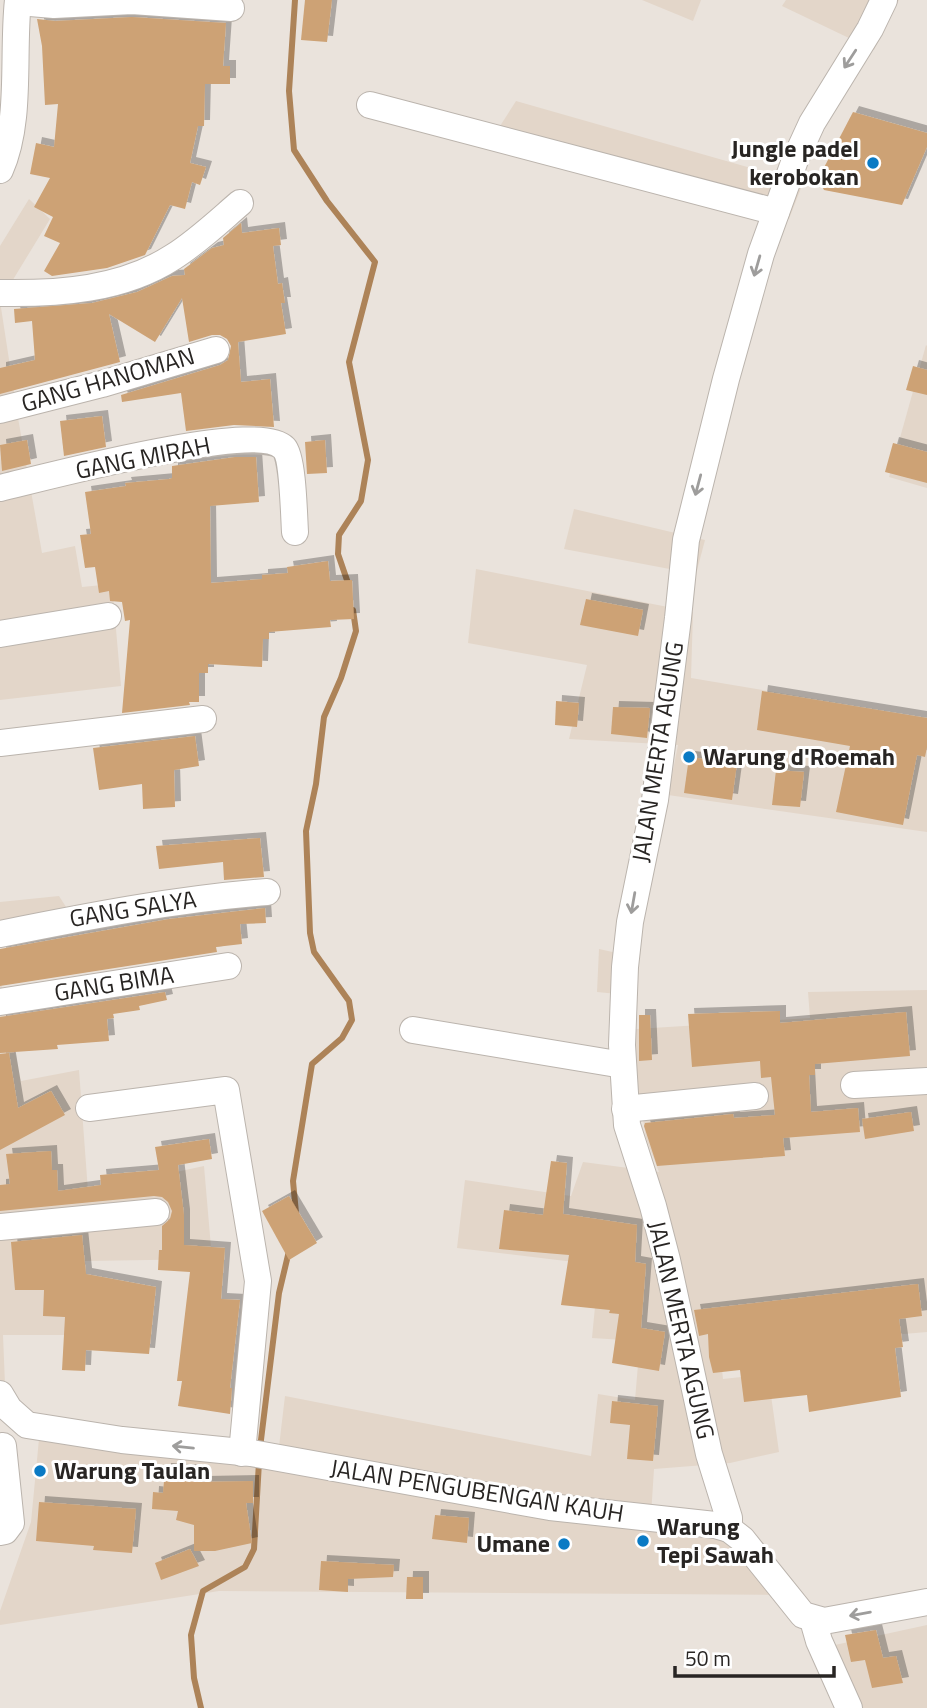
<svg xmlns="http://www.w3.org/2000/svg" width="927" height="1708" font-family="'Titillium Web',sans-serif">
<defs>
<filter id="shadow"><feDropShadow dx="6" dy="-6" stdDeviation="0" flood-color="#0004"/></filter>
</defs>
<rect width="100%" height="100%" fill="#eae3dc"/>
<g fill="#e3d6c9">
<path d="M642,0H701L693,21Z"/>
<path d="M786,0H899L874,50L782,6Z"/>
<path d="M516,101L803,183L789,219L493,137Z"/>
<path d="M29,199L50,219L0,301L18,418L42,553L75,546L82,587L112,584L121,686L0,700V246Z"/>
<path d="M926,345L927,346V488L889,477Z"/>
<path d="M574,509L705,540L696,574L564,549Z"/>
<path d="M476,569L693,612L691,678L927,718V832L668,795L678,745L569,739L587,665L468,643Z"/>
<path d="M59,896L75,921L0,938V902Z"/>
<path d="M599,949L635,957L638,996L597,992Z"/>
<path d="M0,978L21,1081L79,1070L88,1191L204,1166L212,1259L85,1261L91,1335H3L6,1409L0,1410Z"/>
<path d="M927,990V1332L720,1350L723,1379L768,1374L779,1452L730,1463L654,1469L650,1531L756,1545L790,1595L219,1591L0,1625V1611L31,1522L39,1439L278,1455L285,1396L591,1456L598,1394L635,1400L640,1341L592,1338L599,1265L457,1248L465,1180L571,1196L583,1162L659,1172L646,1138L634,1062L636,1029L810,1018L808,992Z"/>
<path d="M927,1625V1708H856L821,1648Z"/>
</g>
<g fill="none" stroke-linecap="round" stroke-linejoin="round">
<g stroke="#ad8358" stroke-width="6">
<path d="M295,0L289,91L294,150L327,201L375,262L349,362L368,460L361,501L339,535L338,554L349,586"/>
<path d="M296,1213L293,1181L312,1064L342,1038L352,1020L349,1001L314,952L310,933L306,831L316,784L324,717L341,678L356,631L353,610"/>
<path d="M260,1448L279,1293L289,1251"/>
<path d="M201,1708L194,1678L191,1635L203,1591L245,1567L254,1549L259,1462"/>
</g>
</g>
<g fill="#cda275" filter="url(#shadow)">
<path d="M305,0H332L327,42L301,40Z"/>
<path d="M132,17L226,23L223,66H230V84H205L204,126H198L190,163L206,167L200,185L192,182L185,209L170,205L145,255L107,268L52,276L44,271L60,243L44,236L53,217L34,207L50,178L30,174L36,143L54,147L58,104L45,105L42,46L37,19L55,21Z"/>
<path d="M853,112L927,133V147L902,205L824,190L818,179Z"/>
<path d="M241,223L242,233L279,228L281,245L273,246L278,284L282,283L285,303H281L286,334L238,342L241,382L270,379L274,427L234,425L186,431L181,393L122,402L121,395L220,365L228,360L231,346L227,339L220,335H212L189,342L182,298L155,342L109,314L120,362L0,394V368L35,360L32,321L15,323L14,309L92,303L137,292L172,276L185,275L184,269L212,248L224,245L223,238Z"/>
<path d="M913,366L927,370V395L906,390Z"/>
<path d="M102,416L106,447L64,456L60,421Z"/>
<path d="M27,440L31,464L2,471L0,445Z"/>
<path d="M325,440L327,473L307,474L305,442Z"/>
<path d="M893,443L927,452V483L885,472Z"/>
<path d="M235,457H256L259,502L210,506L211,583L262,579V575L288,573L287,567L328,561L330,581L352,580L354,619L330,620L331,627L269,632V639H263L262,667L208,664V673H199V702H189L190,705L122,713L130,620L125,621L122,602L110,601L109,591L99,593L95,567L85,568L80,535L91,534L85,492L126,486L125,483L169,479L172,478V466Z"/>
<path d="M586,599L643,610L638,636L580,625Z"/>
<path d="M762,691L927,718V747L925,757L917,755L903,825L836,812L850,746L757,730Z"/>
<path d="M556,701L579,703L577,727L555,725Z"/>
<path d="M613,707L650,708L647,738L611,734Z"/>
<path d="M195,736L199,766L174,770L175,807L143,809L142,784L99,790L93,748Z"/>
<path d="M689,757L737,763L732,800L684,793Z"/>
<path d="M776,770L804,772L800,807L772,805Z"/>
<path d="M260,838L264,877L224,880L223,862L159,869L156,846Z"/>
<path d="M265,908L266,923L240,924L242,944L216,947L217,952L0,986V949L169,919Z"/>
<path d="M165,992L167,1000L139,1006L140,1010L113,1014L114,1018L107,1019L109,1041L57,1045L58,1049L0,1053V1017Z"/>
<path d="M780,1011V1023L906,1012L910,1056L815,1064V1075H809L811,1112L858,1108L860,1132L783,1138L785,1156L657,1166L644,1126L645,1123L733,1114L734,1118L775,1115L771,1077L761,1078L760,1061L692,1067L688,1014Z"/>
<path d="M639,1015H650L652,1060L639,1061Z"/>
<path d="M9,1053L18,1108L51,1091L65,1115L0,1150V1054Z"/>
<path d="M911,1112L914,1131L865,1139L862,1119Z"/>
<path d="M209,1139L212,1159L178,1165L184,1215V1245L225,1248L221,1299L240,1300L230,1388H232L230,1414L178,1406L182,1381H177L190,1272L158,1270L159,1250H162V1226L170,1219L172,1211L168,1202L162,1197L154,1196L0,1211V1185L10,1184L6,1154L51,1151L52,1170H57L58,1191L101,1185L100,1175L159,1170L155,1147Z"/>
<path d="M551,1161L567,1163L563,1214L637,1225L635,1262L646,1264L641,1328L665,1332L659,1371L612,1363L619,1314L609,1313L610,1310L561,1305L569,1255L499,1249L504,1210L543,1215Z"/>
<path d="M289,1196L317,1243L289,1260L262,1211Z"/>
<path d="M82,1235L86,1274L156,1287L149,1354L86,1350L85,1371L62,1370L65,1317L43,1316L44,1290H15L11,1242Z"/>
<path d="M918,1284L922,1316L899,1319L903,1347L895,1348L901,1397L809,1412L807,1395L744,1402L740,1370L713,1373L709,1357L708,1334L699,1336L694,1310Z"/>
<path d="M612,1401L658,1406L653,1461L627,1459L630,1425L610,1423Z"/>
<path d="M165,1469L202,1471L201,1482L253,1481V1503H246L252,1543L215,1551H194V1525L176,1520L178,1511L152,1509L153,1492L163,1493Z"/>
<path d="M39,1502L136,1509L132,1553L93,1550L94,1546L36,1541Z"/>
<path d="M435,1515L469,1518L467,1543L432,1539Z"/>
<path d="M190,1549L199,1566L161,1580L155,1563Z"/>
<path d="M321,1561L394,1565L393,1577L348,1579V1592L319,1590Z"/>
<path d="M407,1577H423V1599H406Z"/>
<path d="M876,1630L883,1658L896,1656L903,1683L872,1688L865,1660L851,1662L845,1635Z"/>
</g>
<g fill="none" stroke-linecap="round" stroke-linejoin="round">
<defs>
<g id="minor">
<path d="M18,2L54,5L132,1L231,8"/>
<path d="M370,105L776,212"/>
<path d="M0,170C22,121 12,54 18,0"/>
<path d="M0,293C58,294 122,290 173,257C197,242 219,221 240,203"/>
<path d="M0,410L102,384L216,350"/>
<path d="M0,488C43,478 257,420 284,448C293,457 294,517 295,532"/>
<path d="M0,634L108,616"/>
<path d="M0,743L203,719"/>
<path d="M0,934C89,916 177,899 267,892"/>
<path d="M0,1002L228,966"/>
<path d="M413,1030L623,1065"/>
<path d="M854,1085L927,1081"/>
<path d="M89,1108L226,1090L258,1281L242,1453"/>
<path d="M625,1109L755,1096"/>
<path d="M0,1227L156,1212"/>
<path d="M0,1394L9,1409L27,1425L122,1440L251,1453L550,1507L715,1525L729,1529L742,1539L803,1615L824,1621L927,1602"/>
<path d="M729,1529V1518L709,1454L667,1260L653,1206L627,1125L622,1045L625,967L630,922L655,800L678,618L686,540L726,379L761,254L795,160L812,123L870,29L884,0"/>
<path d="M0,1532L5,1531L11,1523L3,1446"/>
<path d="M813,1620L819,1641L849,1708"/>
</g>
</defs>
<use href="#minor" stroke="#bbb4ad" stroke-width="28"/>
<use href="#minor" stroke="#fff" stroke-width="26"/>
</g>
<defs><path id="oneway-shaft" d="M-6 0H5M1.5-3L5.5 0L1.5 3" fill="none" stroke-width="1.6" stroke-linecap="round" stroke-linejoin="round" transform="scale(1.75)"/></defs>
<g stroke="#9e9d9c">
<use href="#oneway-shaft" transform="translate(850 59) rotate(123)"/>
<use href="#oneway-shaft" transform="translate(757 266) rotate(106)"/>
<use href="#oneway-shaft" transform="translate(698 485) rotate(105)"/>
<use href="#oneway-shaft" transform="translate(633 903) rotate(100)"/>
<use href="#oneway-shaft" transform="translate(183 1447) rotate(-174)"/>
<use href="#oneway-shaft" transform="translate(860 1614) rotate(170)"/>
</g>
<g fill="#0a7ac4" stroke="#fff" stroke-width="2.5">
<circle cx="873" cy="163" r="7"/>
<circle cx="689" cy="757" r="7"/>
<circle cx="40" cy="1471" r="7"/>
<circle cx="643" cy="1541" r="7"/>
<circle cx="564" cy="1544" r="7"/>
</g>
<g text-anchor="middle" stroke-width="6" stroke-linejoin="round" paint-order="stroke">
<g font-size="24" font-weight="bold" fill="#282523" stroke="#fff" text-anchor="start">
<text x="859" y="157" text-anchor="end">Jungle padel<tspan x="859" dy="28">kerobokan</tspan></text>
<text x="703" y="765">Warung d'Roemah</text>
<text x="54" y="1479">Warung Taulan</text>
<text x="657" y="1535">Warung<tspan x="657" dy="28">Tepi Sawah</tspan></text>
<text x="550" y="1552" text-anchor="end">Umane</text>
</g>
<g font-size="24" fill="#282523" stroke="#fff">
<text transform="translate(108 380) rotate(-16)" y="8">GANG HANOMAN</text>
<text transform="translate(143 458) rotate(-11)" y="8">GANG MIRAH</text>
<text transform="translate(658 752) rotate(-81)" y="8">JALAN MERTA AGUNG</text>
<text transform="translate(133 909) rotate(-9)" y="8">GANG SALYA</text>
<text transform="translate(114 984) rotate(-9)" y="8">GANG BIMA</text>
<text transform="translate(681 1330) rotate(77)" y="8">JALAN MERTA AGUNG</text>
<text transform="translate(477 1491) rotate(9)" y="8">JALAN PENGUBENGAN KAUH</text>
</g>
</g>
<path d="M675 1666v10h159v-10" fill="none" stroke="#282523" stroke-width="3.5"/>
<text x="685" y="1666" font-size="21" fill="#282523" stroke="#ffffff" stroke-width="5" paint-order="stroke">50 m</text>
</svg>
